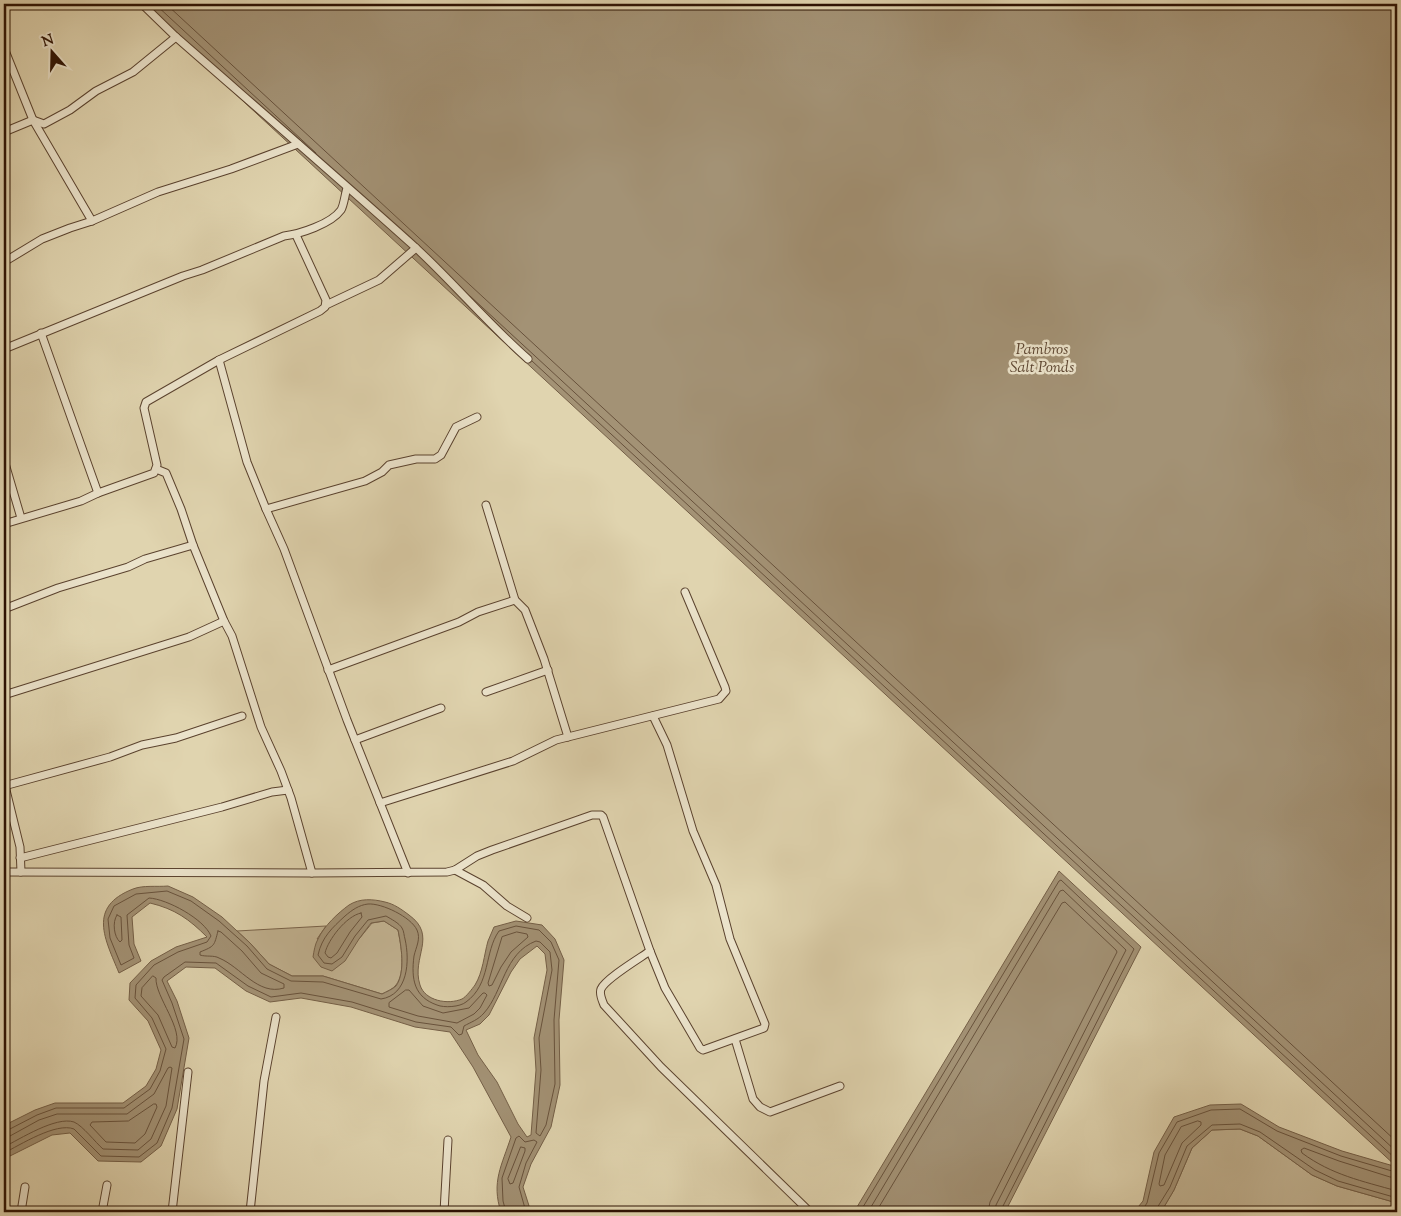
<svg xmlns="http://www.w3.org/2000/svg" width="1401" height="1216" font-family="'Sorts Mill Goudy',serif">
<rect width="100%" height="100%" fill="#e0d4af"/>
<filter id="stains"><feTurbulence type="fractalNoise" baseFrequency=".004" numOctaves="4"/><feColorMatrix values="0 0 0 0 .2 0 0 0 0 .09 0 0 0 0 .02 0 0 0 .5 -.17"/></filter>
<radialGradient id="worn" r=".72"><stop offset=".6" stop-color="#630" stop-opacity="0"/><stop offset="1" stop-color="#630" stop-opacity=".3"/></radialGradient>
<g fill="#c2b392" stroke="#78624a">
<path d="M384,921L398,930C401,945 406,972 396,985C393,989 386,992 382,994L323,976H292L269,964L250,943L237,931L326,926L317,939H359L372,923Z"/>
<path d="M1240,1129L1258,1136L1312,1175L1337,1186L1397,1203V1212H1161L1174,1190L1192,1148L1212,1130Z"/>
</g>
<g fill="#a39275" stroke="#745f47" fill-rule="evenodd">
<path d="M138,4H1397V1167Z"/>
<path d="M1059,871L1141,947L1005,1212H854Z"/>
<path d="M168,886L193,897L222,917L250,943L269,964L292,976H323L382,994C386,992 393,989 396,986C406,972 401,945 398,930L384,921L371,923L359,939L345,961L332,971L321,967L313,957C314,951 315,944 318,939C324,926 338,913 349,905C360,898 373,899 385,902C394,904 401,909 409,915C438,936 411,957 420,985C425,1001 448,1005 462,999C466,997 472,989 475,985C483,972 484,955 488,941C490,936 492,932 494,927L516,921L542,925L555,939L564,960L559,1020L560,1085L551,1127L531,1164L523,1187L531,1212H501C491,1182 502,1165 511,1137L473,1067L450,1032L415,1027L351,1007L301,998L270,1002L246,991L215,968L186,967L167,981L177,1001L189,1038L177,1109L161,1146L141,1162L98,1161L70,1133L52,1135L4,1159V1127L9,1123L35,1110L55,1103H123L146,1086L156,1069L161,1050L148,1021L129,1000L130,983L151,961L176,947L207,937C189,919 175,909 150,903L132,917L134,944L141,961L119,973C105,939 87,907 133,889C143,885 157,887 168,886ZM537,946L545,954L547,970L534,1038L536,1070L531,1135L527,1137L518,1124L497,1082L478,1055L466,1030L480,1024L489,1015L511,972L520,959Z"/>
<path d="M1241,1104L1279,1127L1342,1151L1397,1167V1203L1337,1186L1312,1175L1258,1136L1240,1129L1212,1130L1192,1148L1174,1190L1161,1212H1134L1143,1201L1154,1152L1174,1117L1210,1105Z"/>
</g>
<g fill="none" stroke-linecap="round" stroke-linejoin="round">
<g stroke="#68523c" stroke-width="1">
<path d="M155,4L316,153"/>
<path d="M166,4L1397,1142"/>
<path d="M470,296L1397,1152"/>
<path d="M532,361L1397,1160"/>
<path d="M361,913L362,917L350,932L337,953L331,958L328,957L325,953C328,940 346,916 361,913Z"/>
<path d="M117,915L121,917L122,940L120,942C114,937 112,922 117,915Z"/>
<path d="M218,931L221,932L242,951L261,973L284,984V988C258,996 241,967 219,958C214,955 206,957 200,955V952C215,946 214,946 218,931Z"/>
<path d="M517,932L527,934L528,937L511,952L501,967L492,985L489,986L488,983L502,937Z"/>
<path d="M153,976L156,978C155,997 185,1030 175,1048L172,1047L158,1015L141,996L142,988Z"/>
<path d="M406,990H409L423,1006L443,1013L469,1008L483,993H485L487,995L480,1008L474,1014L457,1023L418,1016L389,1007V1003Z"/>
<path d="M154,1104H156L157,1107L145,1134L135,1143L106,1142L90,1125L92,1122L128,1121Z"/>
<path d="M1198,1121L1201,1122V1125L1182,1143L1164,1185L1160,1186L1159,1184L1165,1155L1181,1127Z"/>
<path d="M4,1130H8L37,1115L56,1108H124L150,1089L160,1071L166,1049L152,1018L135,998L136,985L154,965L178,952L207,942L211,936C204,919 167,899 149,898L127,915L129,945L134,958L121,965L110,938L108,919L114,906L136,894L167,891L191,901L219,921L247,946L267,969L291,981L323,982L381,999C408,995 410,961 405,939C404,936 404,931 402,928C399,923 391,919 386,916L368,920L355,936L342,957L332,964L324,963L318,955C322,937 332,928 345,916C352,910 359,905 368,904C382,903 411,917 417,930C421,939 416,947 414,956C411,979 414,997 437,1005C444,1008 460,1007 466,1002C491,984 484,952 499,931L516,926L539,930L551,942L559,960L554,1020L555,1084L546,1125L540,1136L536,1133L541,1070L539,1038L552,970L550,952L540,942L536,941C504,953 503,992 484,1013C478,1020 471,1022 464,1026L462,1034L459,1035L451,1027L416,1022L352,1002L301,993L271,997L248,986L216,963L185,962L164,977L162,980L172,1003L184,1039L172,1108L157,1143L139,1157L101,1156L74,1129C56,1122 20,1145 4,1153"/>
<path d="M4,1137L10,1136L39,1120L57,1114H127L154,1094L168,1068L170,1067L172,1068L166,1106L151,1139L138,1150L103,1149C95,1142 83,1126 74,1122C56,1116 20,1139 4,1147"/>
<path d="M521,1147L525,1148V1151L513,1183L510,1184L508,1179Z"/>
<path d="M1397,1177H1390L1339,1161L1304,1148L1301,1150L1302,1153C1332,1175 1362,1181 1397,1191"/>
<path d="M506,1212L503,1201L502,1178L516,1138L519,1136L525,1142L534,1140L537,1142L526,1163L519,1187L526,1212"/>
<path d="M860,1212L1059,881L1061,880L1134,949L1002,1208L1001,1212"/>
<path d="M868,1212L1060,891L1063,890L1126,950L996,1205L995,1212"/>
<path d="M876,1212L1062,903L1065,902L1116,950L1117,952L990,1202L988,1212"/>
<path d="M1141,1212L1147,1203L1159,1153L1177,1122L1211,1110L1240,1109L1277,1131L1341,1156L1392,1171L1397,1170"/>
<path d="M1157,1212V1208L1170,1187L1187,1146L1212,1125L1240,1124L1260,1132L1315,1170L1338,1181L1397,1198"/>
</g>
<defs>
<g id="street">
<path d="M4,4H5"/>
<path d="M142,4L176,37C256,107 336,176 415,247C454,283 488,324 528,359"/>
<path d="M4,48L33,120L92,221"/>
<path d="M4,132L33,120L44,124L70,110L96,91L133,72L176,37"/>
<path d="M4,262L42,239L70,228L92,221L158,192L231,169L298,144"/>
<path d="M326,305L379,280L416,248"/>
<path d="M41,333L98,493"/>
<path d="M4,349L183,276L202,270L284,236C300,234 331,224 341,210C344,205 345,194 347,188"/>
<path d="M219,360L247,462L266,509L284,549L347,720L408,873"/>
<path d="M4,460L21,518"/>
<path d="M156,469L166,473L181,509L193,545L224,621L232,636L261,727L281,771L291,798L312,873"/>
<path d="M486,505L515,600L525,610L544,659L568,737"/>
<path d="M266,509L365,481L382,472L389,465L416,459H435L441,455L456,427L477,417"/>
<path d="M4,524L81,501L98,493L154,473L157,465L144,408L146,402L219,360L320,311L325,307L326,300L296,235"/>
<path d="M4,609L58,588L128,567L145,559L193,545"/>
<path d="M328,670L459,622L478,612L515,600"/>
<path d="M486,692L548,670"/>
<path d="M4,695L189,637L224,621"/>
<path d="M355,740L441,708"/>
<path d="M4,786L110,757L142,745L176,738L242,716"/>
<path d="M5,786L20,847L21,872"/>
<path d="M380,803L513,761L556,740L719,699L726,691L725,687L685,592"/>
<path d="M20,858L222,807L272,792L288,790"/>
<path d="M455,870L483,885L507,906L527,918"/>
<path d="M4,872L312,873L447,872L455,870L477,856L492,850L592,815H601L603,817L650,951L665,988L700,1048L703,1050L706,1049L764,1028L765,1024L730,939L716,885L693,831L667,745L653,716"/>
<path d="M650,951C640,958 605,979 601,989C599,994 602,1000 604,1005L661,1067L810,1212"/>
<path d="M735,1039L753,1099L760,1107L770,1112L840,1086"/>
<path d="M21,1212L25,1187"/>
<path d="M102,1212L107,1185"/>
<path d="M172,1212L188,1072"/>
<path d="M250,1212L264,1081L276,1017"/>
<path d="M444,1212L448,1140"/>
</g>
</defs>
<use href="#street" stroke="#5a422e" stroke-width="9"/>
<use href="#street" stroke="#ebe3cb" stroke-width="7"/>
</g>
<g text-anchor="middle" stroke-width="5" stroke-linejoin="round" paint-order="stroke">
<g font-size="16" font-style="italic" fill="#5c4531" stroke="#ebe3cb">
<text x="1042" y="354">Pambros<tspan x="1042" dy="18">Salt Ponds</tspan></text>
</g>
</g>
<rect width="1401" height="1216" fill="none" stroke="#e0d4af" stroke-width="20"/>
<rect x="5" y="5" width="1391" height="1206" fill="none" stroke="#2d1203" stroke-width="2.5"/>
<rect x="10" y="10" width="1381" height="1196" fill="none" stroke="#2d1203"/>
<g transform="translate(52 52) rotate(340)" stroke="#ebe3cb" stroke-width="4" paint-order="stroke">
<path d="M0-4L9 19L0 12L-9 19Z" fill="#2d1203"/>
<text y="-8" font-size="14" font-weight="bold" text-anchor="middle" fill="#2d1203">N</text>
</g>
<rect width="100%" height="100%" filter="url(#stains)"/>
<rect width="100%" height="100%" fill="url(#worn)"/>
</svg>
